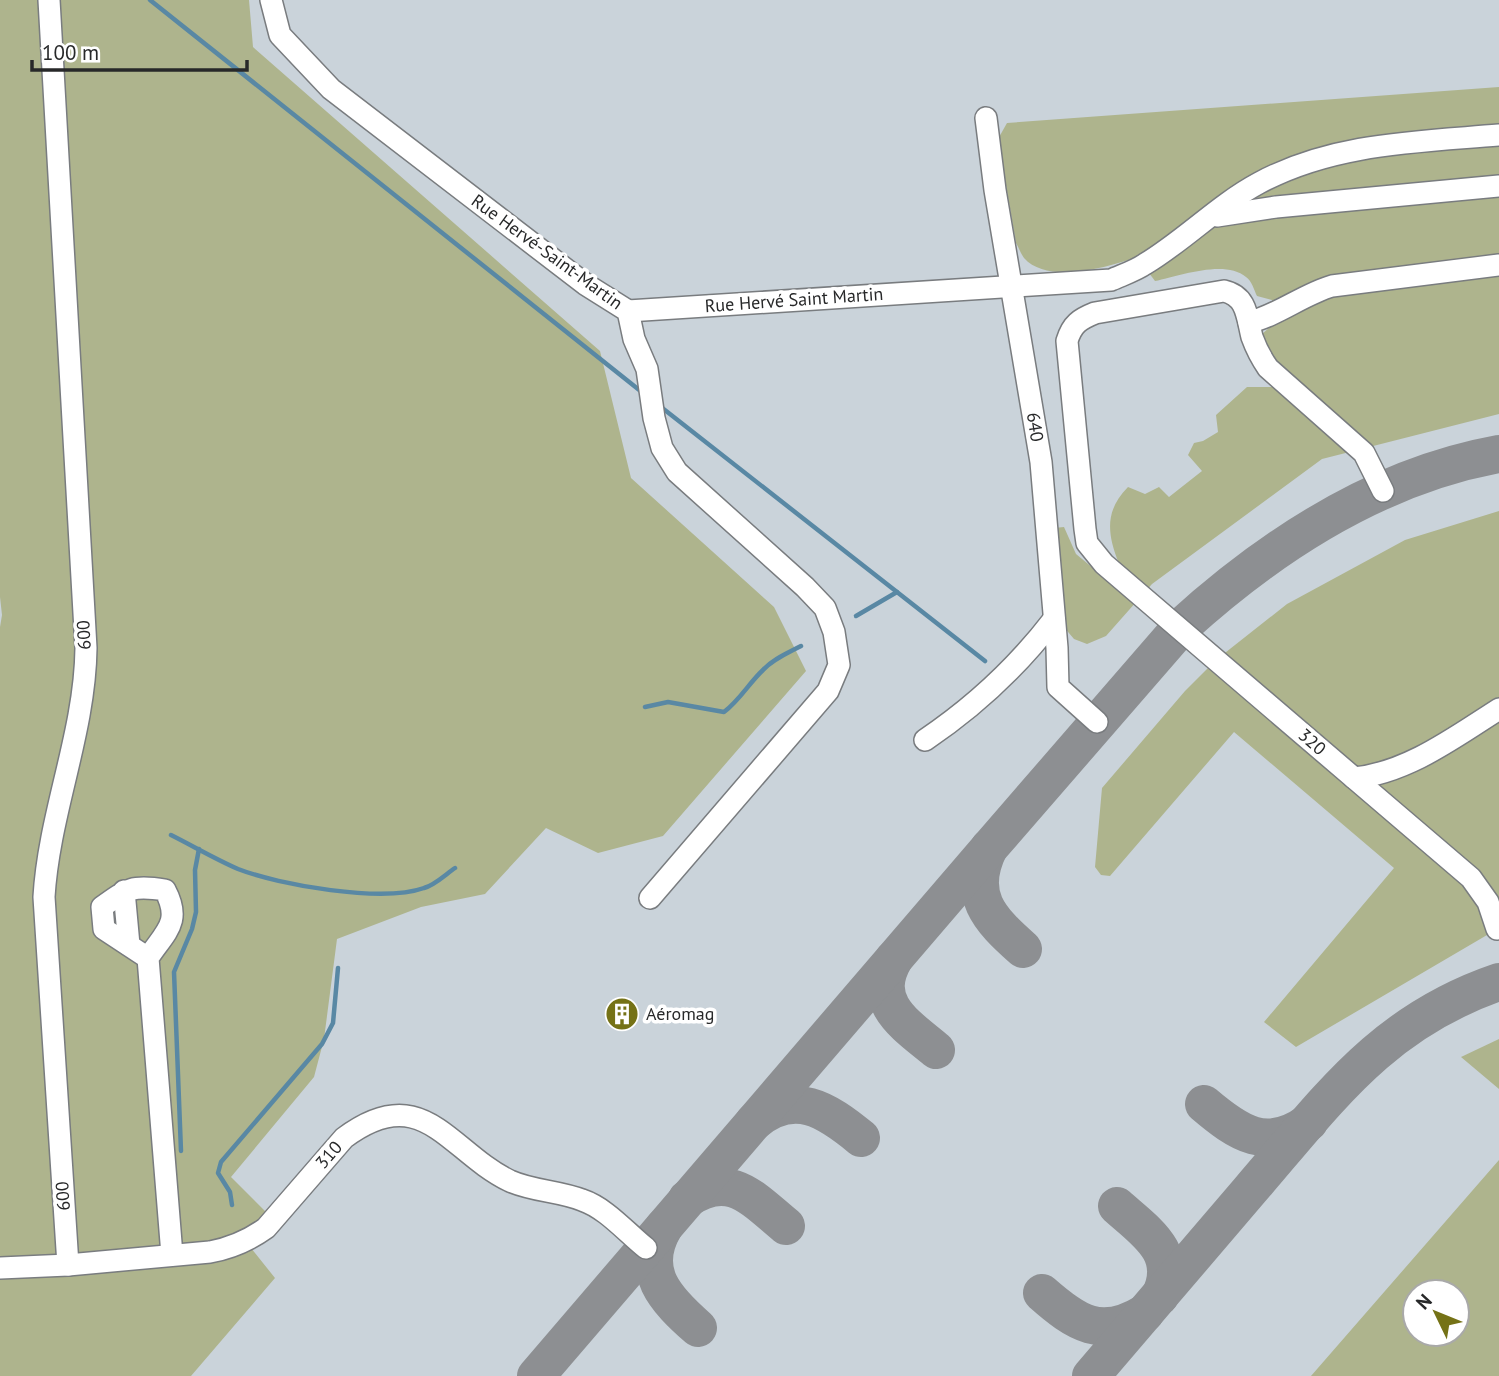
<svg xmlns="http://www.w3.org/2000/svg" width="1499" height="1376" font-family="'PT Sans',sans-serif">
<rect width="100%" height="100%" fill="#dcdfe2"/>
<path fill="#cad3da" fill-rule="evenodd" d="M0,0H1499V1376H0ZM1415,1292H1457V1334H1415Z"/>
<g fill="#aeb48d" fill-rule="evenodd">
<path d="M0,0H249L253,47L600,351L631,478L774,607L806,671L663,836L598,853L546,828L485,894L421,907L337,939L324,1039L314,1077L231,1177L267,1213L251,1248L275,1278L191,1376H0V627L2,615L0,597Z"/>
<path d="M1499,87V414L1322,459L1152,584L1106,636L1087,644L1074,639L1063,626L1054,528L1064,527L1076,554L1105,578L1118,561C1107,533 1105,510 1128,487L1145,494L1159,487L1169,497L1202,471L1188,455L1194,443L1203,441L1218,432L1216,415L1247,387H1275L1271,359L1261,335L1278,320L1272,300L1257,296C1254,290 1252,281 1246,277C1225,259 1179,276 1155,281L1137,257C1108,267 1048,285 1024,258C1021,254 1019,248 1016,243L998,139L1007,123Z"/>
<path d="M1499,511V928L1296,1047L1264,1022L1394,868L1234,732L1110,876L1101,875L1095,867L1102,788L1185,691L1216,660L1287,604L1405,540Z"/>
<path d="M1499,1039V1089L1461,1057Z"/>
<path d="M1499,1160V1376H1311ZM1415,1292H1457V1334H1415Z"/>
</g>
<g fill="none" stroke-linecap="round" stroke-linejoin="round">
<g stroke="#5988a4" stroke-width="4.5">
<path d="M150,0L643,393"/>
<path d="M661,407L985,661"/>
<path d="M856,616L897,592"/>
<path d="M645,707L668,702L724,712C740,700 749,683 763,670C773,659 788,653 801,646"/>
<path d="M171,835C193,846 215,859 238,869C279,885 382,903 424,888C435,885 446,874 455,868"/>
<path d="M181,1151L174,972L192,929L196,912L195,870L199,849"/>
<path d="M232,1205L230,1192L218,1173L221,1162L322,1044L333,1023L338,968"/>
</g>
<g stroke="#8d8f92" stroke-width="38">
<path d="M989,848C966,895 989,919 1023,949"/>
<path d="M894,959C869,1003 906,1025 936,1050"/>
<path d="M1204,1104C1238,1133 1267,1153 1309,1122"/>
<path d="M754,1122C794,1088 827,1110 861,1138"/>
<path d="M687,1199C730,1170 752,1198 786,1226"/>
<path d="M1117,1206C1145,1231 1181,1253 1160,1296"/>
<path d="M664,1227C638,1271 666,1300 698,1328"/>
<path d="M1042,1293C1076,1323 1101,1340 1145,1313"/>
<path d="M536,1376L990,847L1180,628C1270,546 1377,476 1499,454"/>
<path d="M1091,1376C1144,1314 1197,1252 1250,1190C1328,1100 1381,1022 1499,982"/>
</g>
<defs>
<g id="minor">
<path d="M49,0L86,648C85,733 49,813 44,897L68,1265"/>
<path d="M271,0L280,35L331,89L585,284L628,311L634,339L647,369L654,418L662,448L677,472L805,587L825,608L834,632L839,665L828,691L650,898"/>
<path d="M986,118L995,190L1041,462L1057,648L1058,687L1097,722"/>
<path d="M1217,216L1276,207L1499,186"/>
<path d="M628,311L1111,280C1122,275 1135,271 1145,264C1185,240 1218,205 1259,183C1333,143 1417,142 1499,135"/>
<path d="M1249,322C1275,317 1304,294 1332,286L1499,265"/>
<path d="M1383,491L1364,453L1268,368C1261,358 1256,348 1252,337C1247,317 1247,296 1224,291L1095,313C1080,319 1072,324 1067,341L1085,529L1087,543L1104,564L1354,778C1407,773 1455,737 1499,709"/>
<path d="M925,740C974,707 1018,666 1054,619"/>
<path d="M1354,778L1471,878L1488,902L1497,929"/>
<path d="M124,891L129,945"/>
<path d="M148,958L104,929L102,907C128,888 133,885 165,890C182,922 166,931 148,958L172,1255"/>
<path d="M0,1268L68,1265L210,1252C231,1248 248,1241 266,1228L344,1138C423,1079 448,1151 510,1181C532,1191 559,1191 582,1200C606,1208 626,1232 646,1248"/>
</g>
</defs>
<use href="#minor" stroke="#797c7f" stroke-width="24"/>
<use href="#minor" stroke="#fff" stroke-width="21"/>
</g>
<defs>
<symbol id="building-disc" viewBox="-11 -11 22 22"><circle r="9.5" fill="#757216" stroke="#fff"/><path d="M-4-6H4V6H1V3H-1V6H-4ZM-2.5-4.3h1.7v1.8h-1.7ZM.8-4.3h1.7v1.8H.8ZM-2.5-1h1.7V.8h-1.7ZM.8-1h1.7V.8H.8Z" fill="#fff"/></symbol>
</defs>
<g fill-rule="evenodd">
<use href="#building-disc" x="603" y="995" width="38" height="38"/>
</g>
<g text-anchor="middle" stroke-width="7" stroke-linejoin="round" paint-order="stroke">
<g font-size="18" fill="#272829" stroke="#fff">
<text transform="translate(547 252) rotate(36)" y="6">Rue Hervé-Saint-Martin</text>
<text transform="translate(794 300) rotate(-4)" y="6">Rue Hervé Saint Martin</text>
<text transform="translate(1035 427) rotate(81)" y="6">640</text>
<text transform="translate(84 635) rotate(-93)" y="6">600</text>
<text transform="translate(1312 742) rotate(41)" y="6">320</text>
<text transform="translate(329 1155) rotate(-49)" y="6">310</text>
<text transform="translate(63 1196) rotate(-94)" y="6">600</text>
</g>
<g font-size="18" fill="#272829" stroke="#fff" text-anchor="start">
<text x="646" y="1020">Aéromag</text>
</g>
</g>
<g transform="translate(1436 1313) rotate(313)"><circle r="33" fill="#ffffff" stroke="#a9a9a9" stroke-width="2"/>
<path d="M0-5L12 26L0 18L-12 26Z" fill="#757216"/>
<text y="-10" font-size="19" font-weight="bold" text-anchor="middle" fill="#272829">N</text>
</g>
<path d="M32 60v10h215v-10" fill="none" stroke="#272829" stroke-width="3.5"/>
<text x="42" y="60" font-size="21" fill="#272829" stroke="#ffffff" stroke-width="5" paint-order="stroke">100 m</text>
</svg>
